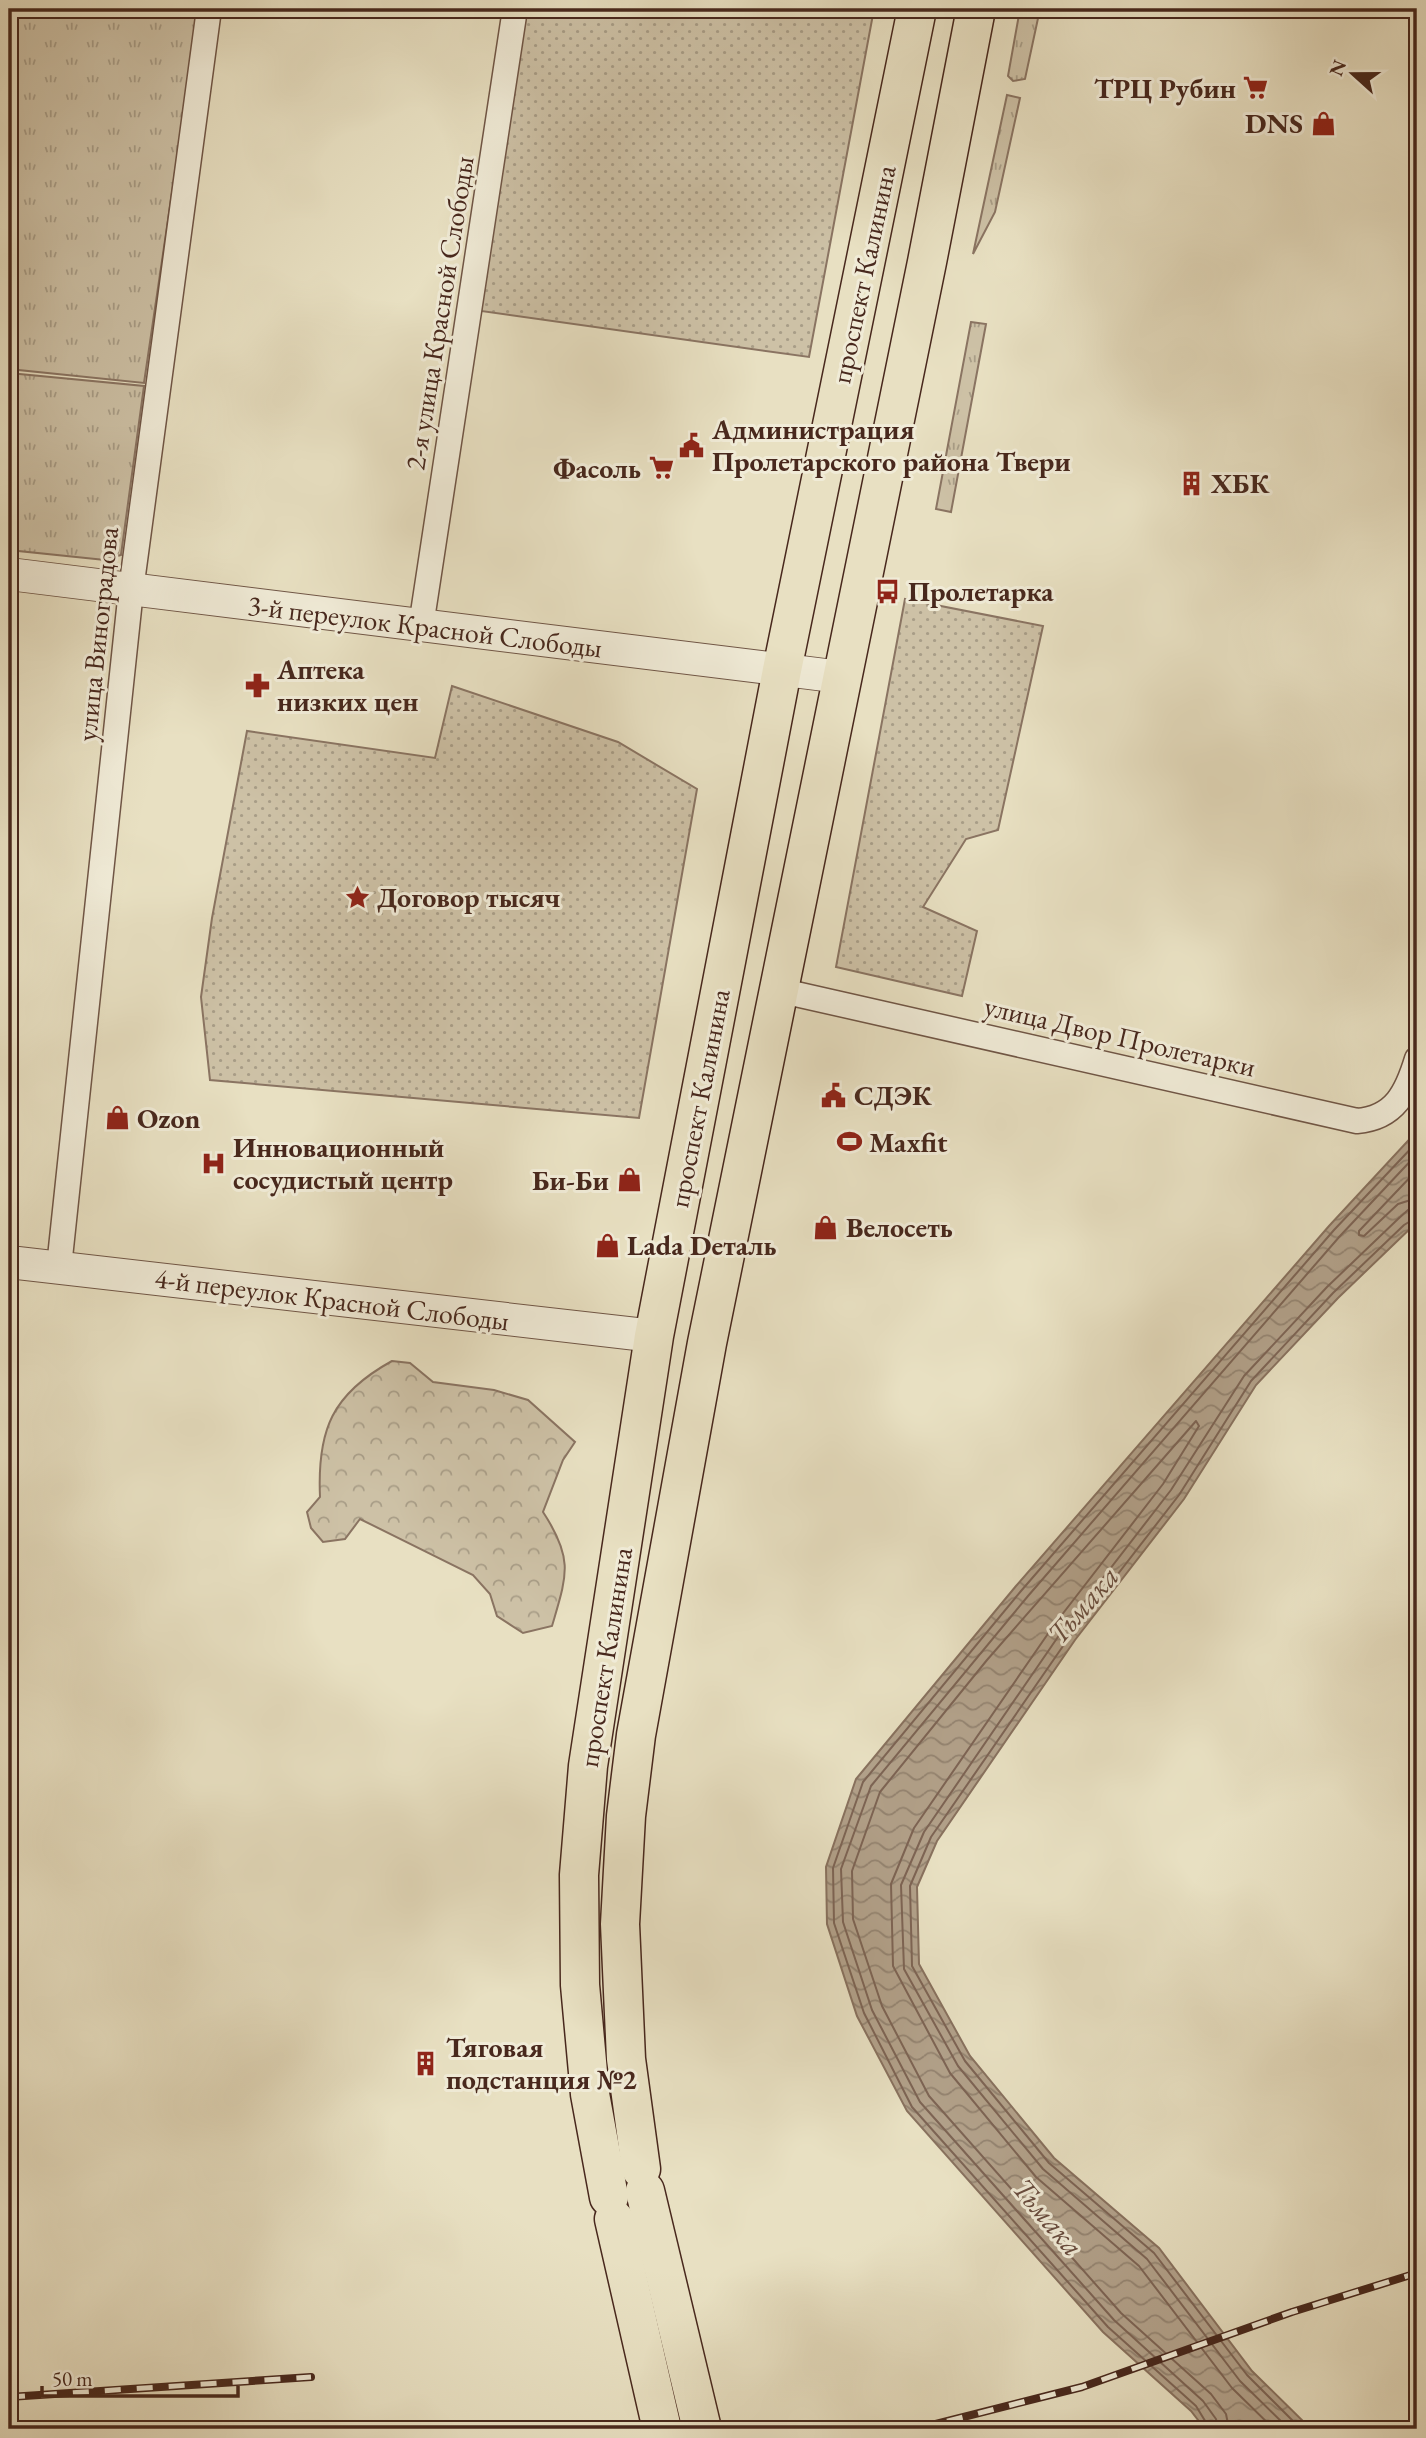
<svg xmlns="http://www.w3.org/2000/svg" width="1426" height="2438" font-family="'EB Garamond',serif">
<defs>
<pattern id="grass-tufts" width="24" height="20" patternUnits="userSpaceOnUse" patternTransform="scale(1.75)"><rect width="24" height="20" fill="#cdc1a6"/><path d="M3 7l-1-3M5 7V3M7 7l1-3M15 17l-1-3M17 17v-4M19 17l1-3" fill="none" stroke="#a89d87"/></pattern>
<pattern id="forest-crowns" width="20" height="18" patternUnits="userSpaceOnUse" patternTransform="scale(1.75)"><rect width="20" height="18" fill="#cdc1a6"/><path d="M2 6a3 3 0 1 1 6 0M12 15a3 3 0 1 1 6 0" fill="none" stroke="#a89d87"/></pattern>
<pattern id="park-dots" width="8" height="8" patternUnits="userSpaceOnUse" patternTransform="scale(1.75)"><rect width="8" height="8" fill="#cdc1a6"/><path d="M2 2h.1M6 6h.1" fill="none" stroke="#a89d87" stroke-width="1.8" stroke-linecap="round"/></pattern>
<pattern id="water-waves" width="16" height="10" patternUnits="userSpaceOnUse" patternTransform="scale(1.75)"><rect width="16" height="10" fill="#b2a18a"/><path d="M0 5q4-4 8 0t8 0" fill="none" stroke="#938370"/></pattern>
</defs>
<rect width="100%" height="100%" fill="#e8e0c2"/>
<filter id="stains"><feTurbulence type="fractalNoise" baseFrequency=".00286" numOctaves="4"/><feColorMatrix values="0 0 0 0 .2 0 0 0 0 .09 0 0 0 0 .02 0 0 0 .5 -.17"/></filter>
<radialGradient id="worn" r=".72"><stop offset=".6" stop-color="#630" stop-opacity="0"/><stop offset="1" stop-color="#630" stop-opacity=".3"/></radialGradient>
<g fill="url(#grass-tufts)" stroke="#8a7462" stroke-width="2">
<path d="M9,9H199L144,383L9,369Z"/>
<path d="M1020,9H1040L1025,79L1013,81L1008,76Z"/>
<path d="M1007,95L1020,98L995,212L973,254Z"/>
<path d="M971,322L986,324L951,512L936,509Z"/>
<path d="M9,373L144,386L121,555L105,560L9,550Z"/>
</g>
<path fill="url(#forest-crowns)" stroke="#8a7462" stroke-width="2" d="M392,1361L410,1363L433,1382L494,1390L528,1400L575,1442L563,1460L543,1512C574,1559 567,1575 552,1626L523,1633L497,1616L490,1594L473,1575L360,1519L345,1539L323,1542L311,1528L307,1512L320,1497C317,1430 332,1394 392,1361Z"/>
<g fill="url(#park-dots)" stroke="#8a7462" stroke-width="2">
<path d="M525,9H874L809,357L481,311Z"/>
<path d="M905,599L1043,626L998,830L966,839L923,907L977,931L962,996L836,967Z"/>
<path d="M452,686L618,742L697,789L639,1118L210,1080L201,997L212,918L247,731L435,758Z"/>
</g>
<path fill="url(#water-waves)" stroke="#88715e" stroke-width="2" d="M1417,1131V1222L1338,1298L1256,1385L1184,1499L1075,1640L937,1841L917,1887L919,1964L970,2056L1054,2158L1159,2248L1252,2371L1311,2429H1205L1191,2411L1103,2332L907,2111L857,2016L827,1924L826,1867L856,1779L1016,1586L1329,1226Z"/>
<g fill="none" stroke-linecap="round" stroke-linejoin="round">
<g stroke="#7d6454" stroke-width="2">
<path d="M1417,1170L1359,1231V1235L1364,1236L1398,1204L1417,1198"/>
<path d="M1210,2429L1196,2406L1108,2327L912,2107L864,2013L834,1923L833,1868L863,1782L1021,1591L1334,1230L1417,1142"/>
<path d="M1218,2429L1216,2419L1203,2401L1114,2320L920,2102L872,2010L843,1922L841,1869L871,1786L1028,1596L1340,1236L1417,1154"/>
<path d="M1229,2429L1226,2414L1211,2394L1121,2313L929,2096L882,2006L853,1919L852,1871L880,1792L987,1660L1196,1421L1199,1426L1163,1484L1054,1625L914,1828L891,1884L893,1966L950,2073L1036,2177L1139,2266L1232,2388L1274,2429"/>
<path d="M1289,2429L1240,2381L1147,2259L1043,2169L958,2066L904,1969L901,1885L924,1832L1062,1631L1171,1490L1244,1376L1327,1287L1398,1219L1408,1210L1417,1209"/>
<path d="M1301,2429L1247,2375L1154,2253L1049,2163L965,2061L912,1966L910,1886L931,1837L1070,1636L1179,1495L1251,1381L1333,1293L1404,1225L1417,1217"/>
</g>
<defs>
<g id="minor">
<path d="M421,626L515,9"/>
<path d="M778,990L1357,1121C1395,1118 1407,1092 1417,1059"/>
<path d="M59,1267L131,590L209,9"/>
</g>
<g id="tertiary">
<path d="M9,574L841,677"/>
<path d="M9,1262L654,1336"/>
</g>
<g id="primary">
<path d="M641,2169L626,2059L620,1924L626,1816L636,1735L707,1343L927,262L976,9"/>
<path d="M645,2191L702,2429"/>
<path d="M609,2197L590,2094L580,1985L579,1875L588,1766L654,1336L782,670L917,9"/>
<path d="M614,2219L662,2429"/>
</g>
</defs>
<use href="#minor" stroke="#705646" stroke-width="27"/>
<use href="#tertiary" stroke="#705646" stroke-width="34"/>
<use href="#primary" stroke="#48281d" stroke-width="41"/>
<use href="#minor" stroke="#f0ebd7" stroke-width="24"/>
<use href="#tertiary" stroke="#f0ebd7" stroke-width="32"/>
<use href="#primary" stroke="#e8e0c2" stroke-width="38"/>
<defs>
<g id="rail">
<path d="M9,2397L311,2377"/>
<path d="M916,2429L1082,2387L1292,2312L1417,2273"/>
</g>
</defs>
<use href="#rail" stroke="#48281d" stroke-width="8"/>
<use href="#rail" stroke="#f0ebd7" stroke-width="5" stroke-dasharray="16" stroke-linecap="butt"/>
</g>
<defs>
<symbol id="supermarket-bare" viewBox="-9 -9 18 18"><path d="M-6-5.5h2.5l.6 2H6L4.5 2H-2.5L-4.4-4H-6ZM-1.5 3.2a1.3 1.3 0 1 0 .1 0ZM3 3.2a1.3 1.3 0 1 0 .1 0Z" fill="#8f2418" stroke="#f0ebd7" stroke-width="2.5" paint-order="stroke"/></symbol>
<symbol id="shop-bare" viewBox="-9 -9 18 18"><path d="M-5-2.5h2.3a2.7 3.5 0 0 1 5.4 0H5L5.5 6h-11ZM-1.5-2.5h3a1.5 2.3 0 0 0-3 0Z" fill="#8f2418" stroke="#f0ebd7" stroke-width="2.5" paint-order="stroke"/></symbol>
<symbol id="civic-bare" viewBox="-9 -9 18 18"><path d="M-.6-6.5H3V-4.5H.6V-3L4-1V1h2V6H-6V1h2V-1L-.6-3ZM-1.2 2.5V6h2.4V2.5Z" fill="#8f2418" stroke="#f0ebd7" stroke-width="2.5" paint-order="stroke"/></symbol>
<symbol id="building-bare" viewBox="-9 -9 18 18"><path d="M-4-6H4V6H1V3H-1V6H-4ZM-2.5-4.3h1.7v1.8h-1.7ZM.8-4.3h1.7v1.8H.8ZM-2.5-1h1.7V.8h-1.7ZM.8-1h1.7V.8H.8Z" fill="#8f2418" stroke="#f0ebd7" stroke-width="2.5" paint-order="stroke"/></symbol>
<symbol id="bus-bare" viewBox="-9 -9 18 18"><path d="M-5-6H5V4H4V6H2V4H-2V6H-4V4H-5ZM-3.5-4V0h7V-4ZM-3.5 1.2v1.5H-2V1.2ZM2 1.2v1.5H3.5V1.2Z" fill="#8f2418" stroke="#f0ebd7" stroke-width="2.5" paint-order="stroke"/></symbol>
<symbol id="pharmacy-bare" viewBox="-9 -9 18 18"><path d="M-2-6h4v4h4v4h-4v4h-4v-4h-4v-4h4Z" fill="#8f2418" stroke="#f0ebd7" stroke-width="2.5" paint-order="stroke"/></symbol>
<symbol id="sight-bare" viewBox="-9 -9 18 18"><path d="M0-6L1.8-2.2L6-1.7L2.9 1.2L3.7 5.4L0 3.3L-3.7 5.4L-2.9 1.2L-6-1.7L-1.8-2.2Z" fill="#8f2418" stroke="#f0ebd7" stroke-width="2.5" paint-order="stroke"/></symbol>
<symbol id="stadium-bare" viewBox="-9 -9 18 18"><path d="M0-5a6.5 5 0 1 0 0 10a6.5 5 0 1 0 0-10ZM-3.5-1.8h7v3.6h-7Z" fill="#8f2418" stroke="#f0ebd7" stroke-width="2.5" paint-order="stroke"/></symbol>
<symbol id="hospital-bare" viewBox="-9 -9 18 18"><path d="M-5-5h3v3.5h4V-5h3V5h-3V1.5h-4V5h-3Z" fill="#8f2418" stroke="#f0ebd7" stroke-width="2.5" paint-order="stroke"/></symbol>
</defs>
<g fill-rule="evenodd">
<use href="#supermarket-bare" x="1238" y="70" width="35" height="35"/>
<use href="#shop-bare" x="1306" y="106" width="35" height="35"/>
<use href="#civic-bare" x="674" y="428" width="35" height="35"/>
<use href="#supermarket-bare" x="644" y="450" width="35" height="35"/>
<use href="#building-bare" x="1174" y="466" width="35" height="35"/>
<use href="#bus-bare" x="870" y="574" width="35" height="35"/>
<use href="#pharmacy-bare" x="240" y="668" width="35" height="35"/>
<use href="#sight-bare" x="340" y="880" width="35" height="35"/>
<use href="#civic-bare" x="816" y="1078" width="35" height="35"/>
<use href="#shop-bare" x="100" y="1100" width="35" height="35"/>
<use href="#stadium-bare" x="832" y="1124" width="35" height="35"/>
<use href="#hospital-bare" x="196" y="1146" width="35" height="35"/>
<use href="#shop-bare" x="612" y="1162" width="35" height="35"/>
<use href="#shop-bare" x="808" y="1210" width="35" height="35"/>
<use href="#shop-bare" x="590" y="1228" width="35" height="35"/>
<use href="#building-bare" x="408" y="2046" width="35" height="35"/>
</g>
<g text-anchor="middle" stroke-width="6" stroke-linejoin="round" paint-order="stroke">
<g font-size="28" font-weight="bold" fill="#48281d" stroke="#f0ebd7" text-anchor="start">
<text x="1236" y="98" text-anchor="end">ТРЦ Рубин</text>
<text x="1303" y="133" text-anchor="end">DNS</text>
<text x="712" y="439">Администрация<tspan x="712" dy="32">Пролетарского района Твери</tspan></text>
<text x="641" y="478" text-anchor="end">Фасоль</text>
<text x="1211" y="493">ХБК</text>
<text x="908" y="601">Пролетарка</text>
<text x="277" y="679">Аптека<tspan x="277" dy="32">низких цен</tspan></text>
<text x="377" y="907">Договор тысяч</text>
<text x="854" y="1105">СДЭК</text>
<text x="137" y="1128">Ozon</text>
<text x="869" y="1152">Maxfit</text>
<text x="233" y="1157">Инновационный<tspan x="233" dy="32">сосудистый центр</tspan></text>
<text x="609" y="1190" text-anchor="end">Би-Би</text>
<text x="846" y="1237">Велосеть</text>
<text x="627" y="1255">Lada Dеталь</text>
<text x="446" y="2057">Тяговая<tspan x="446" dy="32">подстанция №2</tspan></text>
</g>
<g font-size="28" fill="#48281d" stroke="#f0ebd7">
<text transform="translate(863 274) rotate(-78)" y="10">проспект Калинина</text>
<text transform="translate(439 313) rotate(-81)" y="10">2-я улица Красной Слободы</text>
<text transform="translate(425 626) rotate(7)" y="10">3-й переулок Красной Слободы</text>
<text transform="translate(97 634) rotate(-84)" y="10">улица Виноградова</text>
<text transform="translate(1120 1036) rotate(13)" y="10">улица Двор Пролетарки</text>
<text transform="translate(699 1098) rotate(-79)" y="10">проспект Калинина</text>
<text transform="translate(332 1299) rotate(7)" y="10">4-й переулок Красной Слободы</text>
<text transform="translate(605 1657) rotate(-81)" y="10">проспект Калинина</text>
</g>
<g font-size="30" font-style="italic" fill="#684c3e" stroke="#f0ebd7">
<text transform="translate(1083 1605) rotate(-49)" y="10">Тьмака</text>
<text transform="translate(1048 2217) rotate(50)" y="10">Тьмака</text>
</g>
</g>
<rect width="1426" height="2438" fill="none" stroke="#e8e0c2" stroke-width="35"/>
<rect x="10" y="10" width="1405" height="2417" fill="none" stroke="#48281d" stroke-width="3.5"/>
<rect x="18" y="18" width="1391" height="2403" fill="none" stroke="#48281d" stroke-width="2"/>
<g transform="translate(1353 74) rotate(291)" stroke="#f0ebd7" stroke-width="5" paint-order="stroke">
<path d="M0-5L12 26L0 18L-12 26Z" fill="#48281d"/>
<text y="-10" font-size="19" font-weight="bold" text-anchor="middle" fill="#48281d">N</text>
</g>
<path d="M42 2386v10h196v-10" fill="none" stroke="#48281d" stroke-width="3.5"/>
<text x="52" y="2386" font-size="21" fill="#48281d" stroke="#f0ebd7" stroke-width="5" paint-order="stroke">50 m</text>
<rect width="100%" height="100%" filter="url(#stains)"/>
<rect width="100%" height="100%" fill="url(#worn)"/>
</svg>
